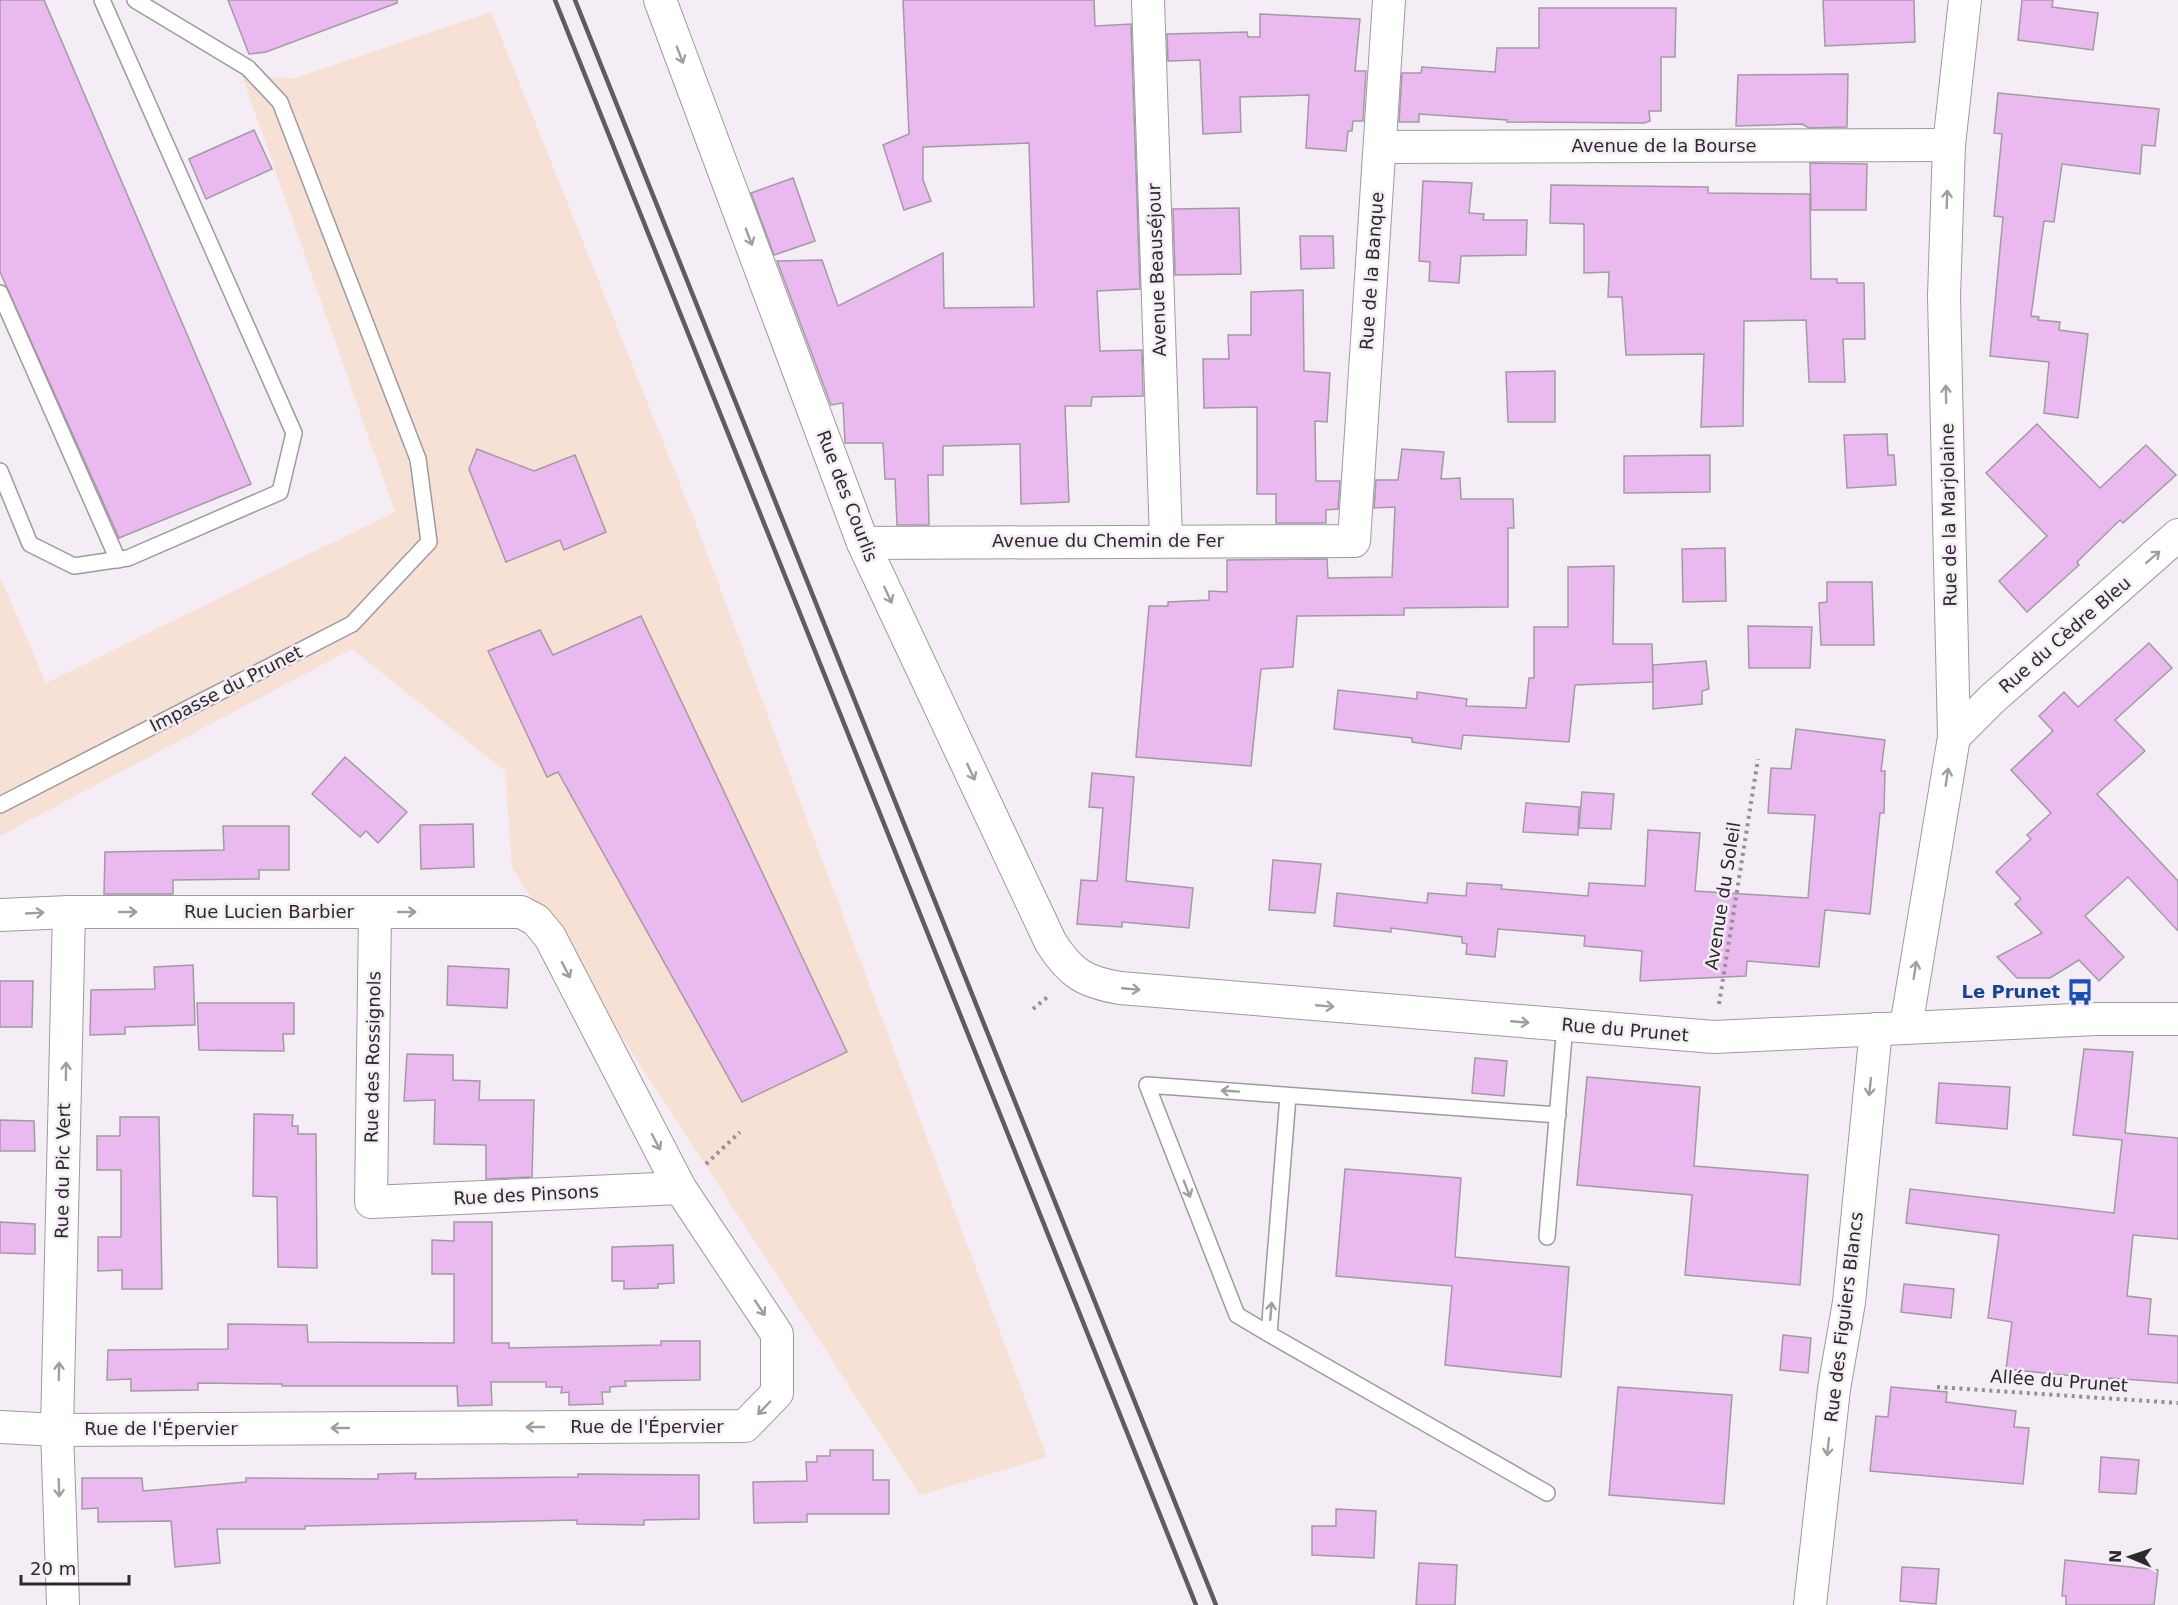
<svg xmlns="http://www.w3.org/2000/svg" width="2178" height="1605" font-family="'DejaVu Sans',sans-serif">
<rect width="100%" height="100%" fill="#f4edf5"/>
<path fill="#f7e1d4" d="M491,12L692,514L1047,1457L920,1495L512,868L505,771L352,649L0,836V577L46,683L395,512L241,73L292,79Z"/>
<g fill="#e9b9ef" stroke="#a29ba2" stroke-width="1.5">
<path d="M0,0H44L251,484L119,538L0,272Z"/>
<path d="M228,0H397V3L266,52L249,54Z"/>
<path d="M903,0H1094L1095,26L1131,24L1140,289L1097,291L1100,351L1142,350L1143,396L1092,397L1091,406H1065L1069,502L1021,504L1020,444L943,446V475H928L929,525H897L895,479H885L883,443H845L843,403L831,405L777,261L822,260L838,306L943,253L944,308L1034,307L1029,143L923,147V180L931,201L904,210L883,145L909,134Z"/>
<path d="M1823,0H1914L1915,42L1825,46Z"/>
<path d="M2022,0H2053L2052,7L2098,13L2093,50L2018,40Z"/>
<path d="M1539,8H1676L1675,57H1661V111H1649L1650,121L1644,123L1507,122V120L1419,114V122H1399L1402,73H1421L1422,67L1495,72L1497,48H1539Z"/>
<path d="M1260,14L1360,19L1355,71H1366L1363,121H1353L1352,131H1348L1346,151L1306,148L1309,95L1240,97L1241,132L1203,134L1200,60L1168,61L1167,34L1247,32L1248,37H1260Z"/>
<path d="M1848,74L1847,127L1809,128L1802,124L1736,126L1738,75Z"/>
<path d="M1998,93L2159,109L2155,146L2142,145L2140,174L2062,164L2054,222L2044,221L2031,316L2039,317L2038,320L2060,322L2059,330L2088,334L2078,418L2044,413L2049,362L1990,356L2003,217L1994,216L2002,134L1994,133Z"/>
<path d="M254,130L272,169L206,199L189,159Z"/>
<path d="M1810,163L1867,164L1866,210H1811Z"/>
<path d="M793,178L815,241L774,255L751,193Z"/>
<path d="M1423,181L1472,183L1469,213L1484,214L1483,220H1527L1526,255L1461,256L1459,283L1429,281L1430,262L1419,261Z"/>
<path d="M1551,185L1708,187V193L1810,194L1811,279H1837V283H1864L1865,339H1843L1845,382H1809L1806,320L1744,321L1743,426L1701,427L1704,354L1626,355L1622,297H1608L1609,272L1584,273V224L1550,223Z"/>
<path d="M1239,208L1241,274L1175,275L1173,209Z"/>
<path d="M1300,236H1333L1334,268L1301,269Z"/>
<path d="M1303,290L1304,371L1330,373L1327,422L1315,421L1316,481H1340L1338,509L1326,510V523H1276V494H1257V407L1204,408L1203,359H1229L1228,335H1251V292Z"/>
<path d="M1555,371V422H1508L1506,372Z"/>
<path d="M2037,424L2100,488L2146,445L2176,475L2123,523L2120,520L2077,562L2079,565L2027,612L1999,581L2047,536L1986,473Z"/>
<path d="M1887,434L1888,455H1894L1896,485L1847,488L1844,435Z"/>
<path d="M477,449L534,471L575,455L606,532L564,550L560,540L506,562L469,469Z"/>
<path d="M1402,449L1444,452L1441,479L1460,478L1461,499H1513L1514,528H1508V607L1404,608V615L1297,616L1293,667L1261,669L1251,766L1136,757L1149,606H1168V602L1209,600V591L1227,592V560L1327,559L1328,578L1392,577L1395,507L1374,508L1376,480H1398Z"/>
<path d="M1710,455V492L1624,493V456Z"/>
<path d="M1725,548L1726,601L1683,602L1682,549Z"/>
<path d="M1614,566L1613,644H1652L1653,682L1575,685L1569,742L1463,735L1461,749L1412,742V738L1334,729L1338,690L1417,699V692L1467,699L1466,706L1526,708L1529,678H1534V627H1568V567Z"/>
<path d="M1827,582H1872L1874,645H1821L1819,603L1827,602Z"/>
<path d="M641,616L847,1052L742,1102L558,772L547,777L488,651L540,630L553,655Z"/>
<path d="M1748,626L1812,627L1810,668H1749Z"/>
<path d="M2149,643L2172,668L2115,720L2145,751L2097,794L2178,881V931L2128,877L2085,916L2124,957L2099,981L2079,960L2050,978H2017L1997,957L2042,933L2015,904L2021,899L1996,872L2031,839L2027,835L2051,813L2011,770L2053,731L2039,716L2064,692L2078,707Z"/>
<path d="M1706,661L1709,689L1702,691V704L1653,709V665Z"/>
<path d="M1796,729L1885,740L1881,771H1885L1884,813H1880L1870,914L1825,910L1819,967L1747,961L1746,976L1640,981L1642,951L1584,946L1585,936L1498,929L1495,957L1466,954L1467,944L1462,943V937L1391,928V932L1334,926L1337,893L1427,903L1428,893L1466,896L1467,883L1502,885L1501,889L1588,896L1589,883L1645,886L1648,830L1700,833L1695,891L1808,898L1815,815L1768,813L1771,768L1791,769Z"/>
<path d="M345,757L407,812L378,843L366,831L360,837L312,794Z"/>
<path d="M1092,773L1134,777L1126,881L1193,888L1189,928L1122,922V927L1077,924L1081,880L1097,881L1103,808L1089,807Z"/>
<path d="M1582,792L1614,794L1611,829L1579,828Z"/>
<path d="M1526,803L1579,807L1578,835L1523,832Z"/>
<path d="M473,824L474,867L421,869L420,825Z"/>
<path d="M223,826H289V870H259V879L173,880V894H104L105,852L224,850Z"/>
<path d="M1273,860L1321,864L1315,913L1269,910Z"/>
<path d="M193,965L195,1025L125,1027V1034L90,1035L91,990L155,989L154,967Z"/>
<path d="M448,966L509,969L507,1008L447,1005Z"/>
<path d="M0,981H33L32,1027H0Z"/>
<path d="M197,1003H294V1034H283L284,1051L199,1050Z"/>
<path d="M2084,1049L2133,1052L2125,1133L2178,1138V1239L2133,1235L2127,1296L2151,1299L2148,1334L2178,1336V1383L2109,1378V1380L2006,1369L2012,1322L1988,1318L1999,1235L1906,1223L1910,1189L2114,1213L2122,1140L2073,1135Z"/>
<path d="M407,1054L453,1055V1080L480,1081L479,1100H534L532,1177L486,1179V1145L434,1144L435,1100L404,1101Z"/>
<path d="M1475,1058L1507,1061L1504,1096L1472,1093Z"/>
<path d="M1587,1077L1700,1087L1694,1166L1808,1175L1800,1285L1685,1275L1692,1195L1577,1185Z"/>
<path d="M1939,1083L2010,1087L2007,1129L1936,1123Z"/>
<path d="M254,1114L293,1115L292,1126H298V1134H316L317,1268L278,1267L277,1197L253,1196Z"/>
<path d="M120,1117H159L162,1289H122V1270L98,1271V1237H121V1170H97V1136H120Z"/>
<path d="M0,1120L34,1121L35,1151H0Z"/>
<path d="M1345,1169L1461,1178L1455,1257L1569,1267L1561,1377L1445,1365L1452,1286L1336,1276Z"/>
<path d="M0,1222L35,1224V1254L0,1253Z"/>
<path d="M454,1222H492V1343H509V1348L661,1345V1341H700V1380L625,1381L626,1386L610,1387V1392H602L603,1404L569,1405V1392L561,1393L562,1387H546V1382H491L492,1405L458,1406L457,1386H282V1384L198,1383V1390L131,1391V1379L107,1380L108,1350L228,1349V1324L307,1325L308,1342L454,1343V1274H432V1240L454,1241Z"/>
<path d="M673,1245L674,1283L658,1284V1288L624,1289V1281H612V1247Z"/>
<path d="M1904,1284L1954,1289L1951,1318L1901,1312Z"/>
<path d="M1783,1335L1811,1338L1808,1373L1780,1370Z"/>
<path d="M1618,1387L1732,1395L1724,1504L1609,1495Z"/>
<path d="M1891,1387L1947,1392L1946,1402L2016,1411L2014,1427L2029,1428L2023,1484L1870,1471L1876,1416L1888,1417Z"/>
<path d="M830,1450H873V1480H889V1514H807V1522L754,1523L753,1482L807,1481L806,1462H817V1456H830Z"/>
<path d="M2101,1457L2139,1460L2136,1494L2099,1492Z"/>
<path d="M416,1473L415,1479L578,1477V1474L699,1475V1519L644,1520V1525L577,1524V1520L305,1526V1529H217L220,1563L175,1567L171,1521L98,1522V1508L82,1509V1478H142L143,1491L246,1482V1478L378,1479V1474Z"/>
<path d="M1336,1509L1376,1511L1374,1558L1312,1555V1526H1336Z"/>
<path d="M2065,1560L2158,1570L2154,1605H2066V1596H2062Z"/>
<path d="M1419,1563L1457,1565L1455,1605H1416Z"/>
<path d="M1902,1567L1939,1569L1936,1604L1900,1601Z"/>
</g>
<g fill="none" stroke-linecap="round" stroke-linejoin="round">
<defs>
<g id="lane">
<path d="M0,293L118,560"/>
<path d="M0,471L30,544L74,566L128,558L280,492L294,433L102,0"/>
<path d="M0,805L352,624L429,542L418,459L280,102L248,68L135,0"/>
<path d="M1288,1096L1269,1334L1237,1315L1147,1085L1558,1115"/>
<path d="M1547,1237L1565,1025"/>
<path d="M1269,1334L1547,1493"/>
</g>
<g id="street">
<path d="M660,0L863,543L1051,943C1071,974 1085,982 1120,988L1714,1037L2096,1019H2178"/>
<path d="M1148,0L1166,540"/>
<path d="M1380,147L1949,145"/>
<path d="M863,543L1354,541L1389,0"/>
<path d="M1954,737L1992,699L2178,535"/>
<path d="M375,912L371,1202L680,1188"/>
<path d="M0,915L69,912H521L536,920L550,937L680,1188L777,1334V1393L745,1426L57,1430L0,1427"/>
<path d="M1906,1027L1954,737L1944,296L1949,145L1965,0"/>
<path d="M63,1605L57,1430L69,912"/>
<path d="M1810,1605L1834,1389L1849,1302L1876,1029"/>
</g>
</defs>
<use href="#lane" stroke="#9f99a0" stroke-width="18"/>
<use href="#street" stroke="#9f99a0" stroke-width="34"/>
<g stroke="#969096" stroke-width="4" stroke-dasharray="3 4.5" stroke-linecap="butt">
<path d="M1719,1004L1758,759"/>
<path d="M1033,1009L1050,995"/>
<path d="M706,1164L740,1132"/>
<path d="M1937,1387L2178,1403"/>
</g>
<use href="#lane" stroke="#fff" stroke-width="15"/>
<use href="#street" stroke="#fff" stroke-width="32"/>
<g stroke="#5f5b60" stroke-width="4.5">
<path d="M555,0L1196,1605"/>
<path d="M575,0L1216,1605"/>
</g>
</g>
<defs><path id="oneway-shaft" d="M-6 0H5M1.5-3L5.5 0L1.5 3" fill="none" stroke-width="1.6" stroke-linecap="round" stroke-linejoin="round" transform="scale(1.5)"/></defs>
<g stroke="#a09fa0">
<use href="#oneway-shaft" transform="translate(680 55) rotate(69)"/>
<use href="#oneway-shaft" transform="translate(1947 199) rotate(-88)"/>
<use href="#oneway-shaft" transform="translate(749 237) rotate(69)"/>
<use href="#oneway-shaft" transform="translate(1946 394) rotate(-91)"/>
<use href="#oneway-shaft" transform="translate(2153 557) rotate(-41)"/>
<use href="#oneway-shaft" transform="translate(888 595) rotate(65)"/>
<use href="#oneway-shaft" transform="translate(971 772) rotate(65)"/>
<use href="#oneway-shaft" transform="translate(1947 777) rotate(-81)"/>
<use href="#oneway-shaft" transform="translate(128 912)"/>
<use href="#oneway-shaft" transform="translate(407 912)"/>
<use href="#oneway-shaft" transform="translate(35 913) rotate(-3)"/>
<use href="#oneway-shaft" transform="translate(566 970) rotate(62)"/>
<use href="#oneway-shaft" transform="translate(1915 970) rotate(-81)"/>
<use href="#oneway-shaft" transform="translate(1131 989) rotate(5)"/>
<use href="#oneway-shaft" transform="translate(1325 1006) rotate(5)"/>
<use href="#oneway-shaft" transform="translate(1520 1022) rotate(5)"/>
<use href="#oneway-shaft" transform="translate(66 1071) rotate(-89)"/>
<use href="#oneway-shaft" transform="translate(1870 1087) rotate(96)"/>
<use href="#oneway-shaft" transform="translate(1230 1091) rotate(-176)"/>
<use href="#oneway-shaft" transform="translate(656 1142) rotate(62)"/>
<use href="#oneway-shaft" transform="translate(1187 1189) rotate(69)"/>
<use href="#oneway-shaft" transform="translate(760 1308) rotate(56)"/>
<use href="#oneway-shaft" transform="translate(1271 1311) rotate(-85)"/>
<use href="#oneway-shaft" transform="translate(59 1371) rotate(-89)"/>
<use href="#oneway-shaft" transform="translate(764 1408) rotate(134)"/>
<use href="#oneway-shaft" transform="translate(535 1427) rotate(180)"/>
<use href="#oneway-shaft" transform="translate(340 1428) rotate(180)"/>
<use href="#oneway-shaft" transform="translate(1828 1447) rotate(96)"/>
<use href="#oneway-shaft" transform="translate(59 1488) rotate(88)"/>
</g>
<defs>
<symbol id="bus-bare" viewBox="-9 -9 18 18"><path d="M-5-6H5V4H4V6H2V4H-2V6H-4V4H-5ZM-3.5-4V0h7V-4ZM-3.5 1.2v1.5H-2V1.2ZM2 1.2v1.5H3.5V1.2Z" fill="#1a4fb4" stroke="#f4edf5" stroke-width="2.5" paint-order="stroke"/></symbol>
</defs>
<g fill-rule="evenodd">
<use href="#bus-bare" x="2061" y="973" width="38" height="38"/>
</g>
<g text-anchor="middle" stroke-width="5" stroke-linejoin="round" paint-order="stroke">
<g font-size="18" fill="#2d2a2d" stroke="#f4edf5">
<text x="1664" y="152">Avenue de la Bourse</text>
<text transform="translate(1157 270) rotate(-92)" y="6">Avenue Beauséjour</text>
<text transform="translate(1372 271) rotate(-86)" y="6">Rue de la Banque</text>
<text transform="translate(847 496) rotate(69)" y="6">Rue des Courlis</text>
<text transform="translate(1949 515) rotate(-91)" y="6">Rue de la Marjolaine</text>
<text x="1108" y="547">Avenue du Chemin de Fer</text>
<text transform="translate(2065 635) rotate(-41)" y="6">Rue du Cèdre Bleu</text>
<text transform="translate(226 689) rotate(-27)" y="6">Impasse du Prunet</text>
<text transform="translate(1723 896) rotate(-81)" y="6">Avenue du Soleil</text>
<text x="269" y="918">Rue Lucien Barbier</text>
<text transform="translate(1625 1030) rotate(5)" y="6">Rue du Prunet</text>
<text transform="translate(373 1057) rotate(-89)" y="6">Rue des Rossignols</text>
<text transform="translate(63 1171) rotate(-89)" y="6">Rue du Pic Vert</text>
<text transform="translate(526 1195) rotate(-3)" y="6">Rue des Pinsons</text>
<text transform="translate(1844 1317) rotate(-83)" y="6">Rue des Figuiers Blancs</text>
<text transform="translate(2059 1381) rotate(4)" y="6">Allée du Prunet</text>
<text x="647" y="1433">Rue de l'Épervier</text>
<text x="161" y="1435">Rue de l'Épervier</text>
</g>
<g font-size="18" font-weight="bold" fill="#164399" stroke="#f4edf5" text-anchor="end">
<text x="2060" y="998">Le Prunet</text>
</g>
</g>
<g transform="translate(2130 1557) rotate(272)" stroke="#f4edf5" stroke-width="4.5" paint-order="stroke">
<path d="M0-4.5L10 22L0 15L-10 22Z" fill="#2d2a2d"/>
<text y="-9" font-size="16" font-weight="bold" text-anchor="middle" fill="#2d2a2d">N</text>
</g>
<path d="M21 1575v9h108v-9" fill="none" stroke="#2d2a2d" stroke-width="3"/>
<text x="30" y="1575" font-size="18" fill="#2d2a2d" stroke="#f4edf5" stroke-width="4.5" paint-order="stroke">20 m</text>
</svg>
